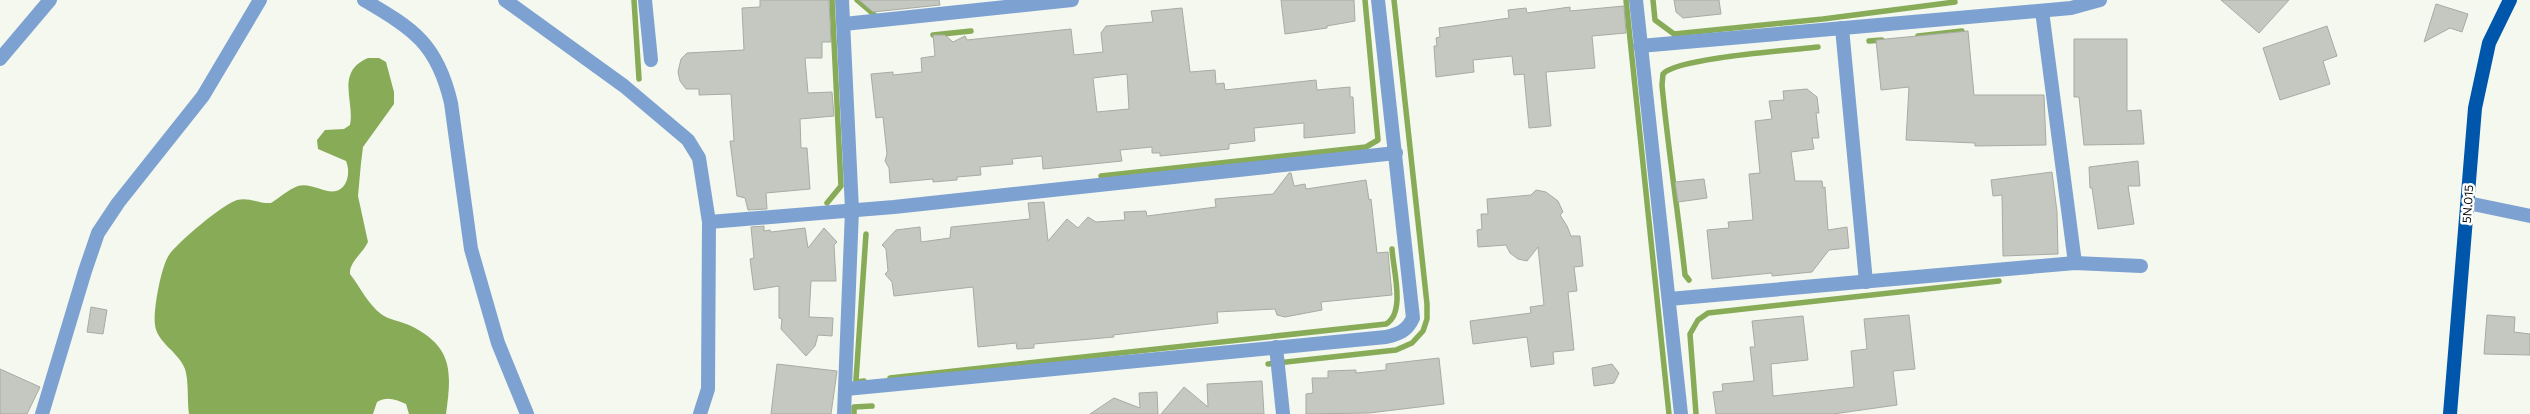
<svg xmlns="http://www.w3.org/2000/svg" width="2530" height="414" font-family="Commissioner,sans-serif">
<rect width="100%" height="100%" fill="#f4f8ef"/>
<path fill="#87ab56" d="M368,58H379L386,62L394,92V104L363,147L361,163L358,196L368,242C363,253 349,262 350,274C360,287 368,304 381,314C389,320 400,321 409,325C453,346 452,371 446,414H409L406,404C395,399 387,396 377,402L373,414H189C187,400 189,382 185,369C179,352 157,343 155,325C153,310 161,267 169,255C178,242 223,204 237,200C249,197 260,204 271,203C279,198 289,189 298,186C314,181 334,202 345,184C349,177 349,168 346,161L318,149L317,140L325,130L344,129L350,125C355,102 335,72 368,58Z"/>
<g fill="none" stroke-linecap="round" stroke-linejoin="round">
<g stroke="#87ab56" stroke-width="5.5">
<path d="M634,0L639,79"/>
<path d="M857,0L878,18"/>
<path d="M1626,0L1669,414"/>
<path d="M1653,0L1655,20L1674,34L1823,19L1955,2"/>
<path d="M933,35L971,31"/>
<path d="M1918,36L1962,31"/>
<path d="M1869,41L1882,40"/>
<path d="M1101,176L1366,147L1378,140L1365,0"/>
<path d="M827,203L841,186L832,0"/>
<path d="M1689,280L1685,275C1678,211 1668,149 1662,85L1663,74C1675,58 1792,50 1818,47"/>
<path d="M1268,364L1396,350L1412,343L1423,331L1427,319V304L1394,0"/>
<path d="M890,378L1386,324C1406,313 1393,269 1392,249"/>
<path d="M864,381L857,382L856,380L866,234"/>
<path d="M854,414V407L872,406"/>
<path d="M1696,414L1690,334L1698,320L1708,313L1999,281"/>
</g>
</g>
<g fill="#c4c8c0" stroke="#a7aca3" fill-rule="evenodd">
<path d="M760,0H829L831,42H822V58H805L808,93L832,92L834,116L800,119L801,148H807L810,189L766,193L767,209L748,210L745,198L737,196L730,141H734L731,94L699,95V89H686L680,81L678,72L681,59L687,53L744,50L742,8L760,7Z"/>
<path d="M859,0H939L940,5L873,12Z"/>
<path d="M1281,0H1354L1355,21L1327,26V28L1285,34Z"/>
<path d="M1674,0H1719L1721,14L1683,18L1676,12Z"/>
<path d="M2221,0H2289L2259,33Z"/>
<path d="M2436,4L2468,14L2462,32L2450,28L2424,42Z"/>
<path d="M1624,6L1626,33L1592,36L1595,68L1546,72L1551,126L1529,128L1524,74L1514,75L1512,56L1473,60L1474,72L1436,77L1434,46H1437L1436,38L1440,37L1439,28L1509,18L1508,10L1526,8L1527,13L1570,7V11Z"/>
<path d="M1182,8L1190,72L1215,70L1216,84L1224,83L1225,90L1316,80L1317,90L1350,87V97H1353L1355,133L1304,138V123L1254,128L1255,141L1229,144V149L1160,156V153H1152V147L1120,150L1122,161L1043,169L1042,156L1012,159L1013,164L980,167L981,175L957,177V180L933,182V179L890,183L889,168L885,161L887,154L883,117L876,118L871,74L893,72V75L922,72L921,58L935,56L933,35H945L953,42L965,36L967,40L1071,29L1074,55L1103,52L1101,33L1106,26L1153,22L1151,11ZM1127,74L1129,109L1097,112L1093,78Z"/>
<path d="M2327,26L2337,56L2323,61L2330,84L2280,100L2263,48Z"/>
<path d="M1968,31L1974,95H2044L2046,145L1975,146V143L1906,140L1909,87L1881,90L1876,40Z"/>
<path d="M2074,39H2127V111L2141,110L2144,144L2084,145L2079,97H2074Z"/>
<path d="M1807,89L1817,97L1819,113H1816L1819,138H1812L1814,149L1791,152L1795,181H1822L1823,188L1825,187L1828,230L1847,227L1849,248L1829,250L1812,272L1772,276V273L1712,279L1707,230L1729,228L1728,222L1753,220L1749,174L1760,173L1755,121L1772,119L1769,101L1784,100L1783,91Z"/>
<path d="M2138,161L2140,186H2128L2134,224L2098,229L2092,188H2090L2089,167Z"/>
<path d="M2052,172L2057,212L2058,254L2003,256L2002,195L1993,196L1991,180Z"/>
<path d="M1289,173H1291L1294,186L1305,184L1306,189L1366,180L1369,200L1371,199L1377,253L1388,252L1392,295L1321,302L1322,310L1285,317L1277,315L1275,309L1217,312L1218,323L1113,335L1114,337L1034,344V348L1017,349L1016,343L978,347L973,287L894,296L892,282L885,274L888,271L886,249L882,245L896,230L920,227L921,242L950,238L951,227L1030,219L1028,203L1044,202L1048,241L1067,219L1078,228L1088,217L1096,222L1125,220L1124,212L1146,211L1147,216L1216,207L1215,199L1273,194Z"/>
<path d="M1704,179L1707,198L1678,202L1675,182Z"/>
<path d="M1536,190L1546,192L1558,201L1563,212L1560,215L1567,226L1571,236H1580L1583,266L1574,267L1577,291L1568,292L1574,350L1553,352L1554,364L1531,367L1527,337L1473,344L1470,321L1531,313L1530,307L1544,305L1538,247L1527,261L1518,259L1510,253L1506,245L1478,247L1477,230L1482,229L1481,214H1488L1487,199L1531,195Z"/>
<path d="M764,226V231L770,230L771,232L805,228L808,248L824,228L837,242L834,245L836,281H811L809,317L833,318L832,336L818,335L815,346L806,356L781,329L782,319L779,318V286L754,290L750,259L754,258L751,227Z"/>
<path d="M91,307L107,310L103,334L87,332Z"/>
<path d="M1909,315L1915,369L1893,371L1897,405L1833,414H1716L1713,392L1723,391L1722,384L1754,381L1750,347H1755L1752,321L1803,316L1808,360L1771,364L1773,396L1854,387L1851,351L1867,349L1864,319Z"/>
<path d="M2487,315L2515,317L2514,332L2530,334V355L2484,354Z"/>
<path d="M1439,358L1444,404L1369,413L1306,414V394L1313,393L1312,378H1328V371L1356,370V373L1386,370V364Z"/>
<path d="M777,364L837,371L831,414H771Z"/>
<path d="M1612,364L1619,373L1614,383L1594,386L1592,368Z"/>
<path d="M0,369L40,387L27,414H0Z"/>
<path d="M1262,381L1264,414H1161L1184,387L1208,407L1207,384Z"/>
<path d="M1157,392L1158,414H1090L1114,398L1140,408L1139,393Z"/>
</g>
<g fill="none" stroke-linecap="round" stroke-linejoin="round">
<g stroke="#7da2d1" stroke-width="14">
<path d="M364,0C413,29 437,43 451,103L471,249L498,343L527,414"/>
<path d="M505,0L624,86L688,140L699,158L709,222L708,389L700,414"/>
<path d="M645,0L651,60"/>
<path d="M842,0L852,210L844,414"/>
<path d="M1636,0L1681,414"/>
<path d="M2042,11L2075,263"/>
<path d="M844,24L1072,0"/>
<path d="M1842,28L1866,282"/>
<path d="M1640,46L2071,8L2100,0"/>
<path d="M0,59L50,0"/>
<path d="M2468,203L2530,216"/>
<path d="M709,222L894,207L1396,153"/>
<path d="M1669,299L2075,263L2141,266"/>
<path d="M1276,347L1283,414"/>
<path d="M846,389L1386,337C1399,334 1407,331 1413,318L1378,0"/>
<path d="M42,414L85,271L98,233L118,203L203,96L260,0"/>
</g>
<path stroke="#0056aa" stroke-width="14" d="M2450,414L2475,108L2489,43L2510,0"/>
</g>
<g text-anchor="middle" stroke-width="5" stroke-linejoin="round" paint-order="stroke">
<g font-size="12" fill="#0c0e0b" stroke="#fff">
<text transform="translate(2468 204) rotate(-86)" y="4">5N.015</text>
</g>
</g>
</svg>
